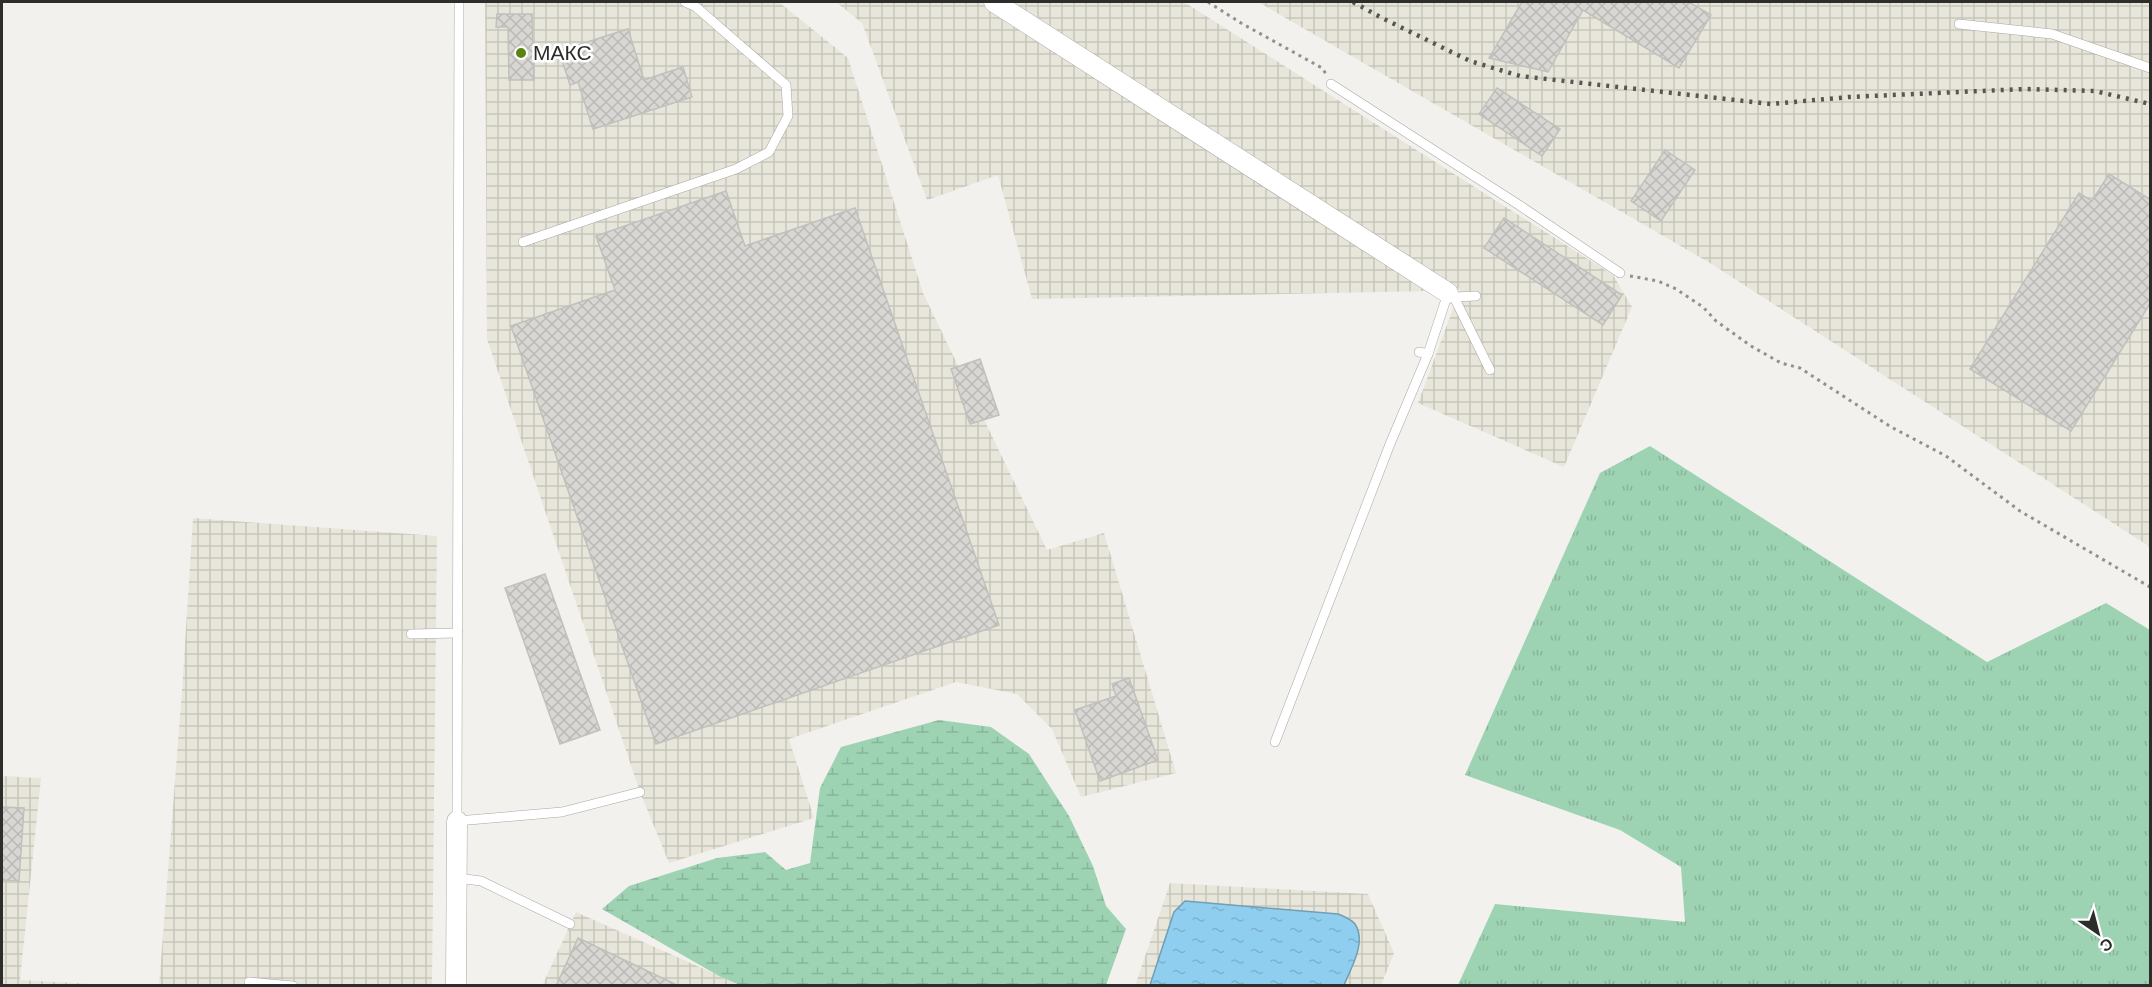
<svg xmlns="http://www.w3.org/2000/svg" width="2152" height="987" font-family="'DM Sans',sans-serif">
<defs>
<pattern id="industrial-grid" width="8" height="8" patternUnits="userSpaceOnUse" patternTransform="scale(1.5)"><rect width="8" height="8" fill="#e8e6db"/><path d="M0 4h8M4 0v8" fill="none" stroke="#c7c6bc"/></pattern>
<pattern id="grass-tufts" width="24" height="20" patternUnits="userSpaceOnUse" patternTransform="scale(1.5)"><rect width="24" height="20" fill="#9dd3b3"/><path d="M3 7l-1-3M5 7V3M7 7l1-3M15 17l-1-3M17 17v-4M19 17l1-3" fill="none" stroke="#88b59a"/></pattern>
<pattern id="wetland-marsh" width="20" height="14" patternUnits="userSpaceOnUse" patternTransform="scale(1.5)"><rect width="20" height="14" fill="#9dd3b3"/><path d="M1 5h8M5 5V1M11 12h8M15 12V8" fill="none" stroke="#88b59a"/></pattern>
<pattern id="water-ripples" width="26" height="14" patternUnits="userSpaceOnUse" patternTransform="scale(1.5)"><rect width="26" height="14" fill="#90ceef"/><path d="M2 4q2-2 4 0t4 0M15 11q2-2 4 0t4 0" fill="none" stroke="#7cb1cd"/></pattern>
<pattern id="building-cross-hatch" width="8" height="8" patternUnits="userSpaceOnUse" patternTransform="scale(1.5)"><rect width="8" height="8" fill="#d8d7d4"/><path d="M0 0l8 8M0 8l8-8" fill="none" stroke="#bab9b6"/></pattern>
</defs>
<rect width="100%" height="100%" fill="#f2f1ee"/>
<g fill="url(#industrial-grid)">
<path d="M485,2H779L848,58L923,293L1047,550L1104,533L1176,773L1081,797L1052,729L1017,694L956,682L789,739L814,818L669,863L640,792L487,339Z"/>
<path d="M836,2H980L1431,291L1032,299L998,175L927,200L862,23Z"/>
<path d="M1013,2H1184L1613,275L1632,307L1564,467L1418,403L1460,290Z"/>
<path d="M1258,2H2150V547L1710,263Z"/>
<path d="M193,518L437,536L432,985L159,986L182,691Z"/>
<path d="M2,776L41,778L20,980L111,985L2,986Z"/>
<path d="M1170,883L1368,894L1394,953L1381,985L1135,986Z"/>
<path d="M576,912L740,985L542,986Z"/>
</g>
<path fill="url(#grass-tufts)" d="M1650,446L1987,662L2106,603L2150,630V985H1458L1495,904L1685,922L1681,867L1620,830L1465,775L1600,473Z"/>
<path fill="url(#wetland-marsh)" d="M939,720L991,727L1029,754L1069,816L1093,866L1106,906L1126,929L1106,985H740L719,976L602,909L629,886L717,858L765,852L786,870L810,863L820,788L841,747Z"/>
<path fill="url(#water-ripples)" stroke="#729eb4" stroke-width="1.5" d="M1185,901L1338,914C1343,916 1351,919 1355,924C1367,942 1351,968 1344,985H1150L1174,912Z"/>
<g fill="url(#building-cross-hatch)" stroke="#c0c0bc" stroke-width="1.5">
<path d="M1522,2H1689L1711,15L1679,68L1583,10L1548,72L1489,58Z"/>
<path d="M497,14H532L534,80H509L508,27H496Z"/>
<path d="M628,29L644,80L683,67L692,97L593,129L578,82L570,85L559,51Z"/>
<path d="M1497,88L1560,129L1542,156L1479,114Z"/>
<path d="M1665,150L1695,170L1661,221L1631,201Z"/>
<path d="M2109,174L2151,200V302L2071,431L1970,369L2079,193L2092,201Z"/>
<path d="M726,191L745,246L855,208L999,625L656,744L511,326L615,290L596,236Z"/>
<path d="M1504,218L1622,295L1603,325L1484,248Z"/>
<path d="M980,359L999,415L970,424L951,369Z"/>
<path d="M545,574L600,730L560,744L505,588Z"/>
<path d="M1129,678L1158,760L1100,781L1075,710L1116,696L1112,684Z"/>
<path d="M2,807L24,808L19,881L2,880Z"/>
<path d="M578,938L679,986H556Z"/>
</g>
<g fill="none" stroke-linecap="round" stroke-linejoin="round">
<defs>
<g id="lane">
<path d="M459,2L457,821L562,812L640,792"/>
<path d="M1959,24L2052,34L2150,68"/>
<path d="M1331,84L1519,205L1620,273"/>
<path d="M523,242L736,169L769,152L788,116L786,85L696,7L685,2"/>
<path d="M1454,297L1490,370"/>
<path d="M1419,352L1428,354L1448,293L1454,297L1476,296"/>
<path d="M411,634L458,633"/>
<path d="M1275,742L1390,444L1428,354"/>
<path d="M457,878L481,881L570,924"/>
<path d="M249,982L293,986"/>
</g>
<g id="street">
<path d="M994,2L1448,293"/>
<path d="M456,986L457,821"/>
</g>
</defs>
<use href="#lane" stroke="#a7a7a3" stroke-width="10"/>
<use href="#street" stroke="#a7a7a3" stroke-width="21"/>
<g stroke="#91918e" stroke-width="3" stroke-dasharray="3 4.5" stroke-linecap="butt">
<path d="M1208,2L1241,23L1322,68L1326,74"/>
<path d="M1630,276L1658,281L1676,289L1703,307L1716,321L1751,346L1781,363L1800,368L1891,427L1946,456L2020,511L2150,587"/>
</g>
<use href="#lane" stroke="#fff" stroke-width="9"/>
<use href="#street" stroke="#fff" stroke-width="20"/>
<path stroke="#565653" stroke-width="4.5" stroke-dasharray="3 6" stroke-linecap="butt" d="M1353,2L1382,18L1470,61L1520,76L1771,104L1849,97L2025,89L2095,91L2150,104"/>
</g>
<circle fill="#59840f" stroke="#fff" stroke-width="2" cx="521" cy="53" r="6"/>
<g text-anchor="middle" stroke-width="5" stroke-linejoin="round" paint-order="stroke">
<g font-size="21" fill="#2d2d2b" stroke="#fff" text-anchor="start">
<text x="533" y="60">МАКС</text>
</g>
</g>
<rect width="2152" height="987" fill="none" stroke="#2d2d2b" stroke-width="6"/>
<g transform="translate(2098 933) rotate(145)" stroke="#ffffff" stroke-width="4.5" paint-order="stroke">
<path d="M0-4.5L10 22L0 15L-10 22Z" fill="#2d2d2b"/>
<text y="-9" font-size="16" font-weight="bold" text-anchor="middle" fill="#2d2d2b">С</text>
</g>
</svg>
